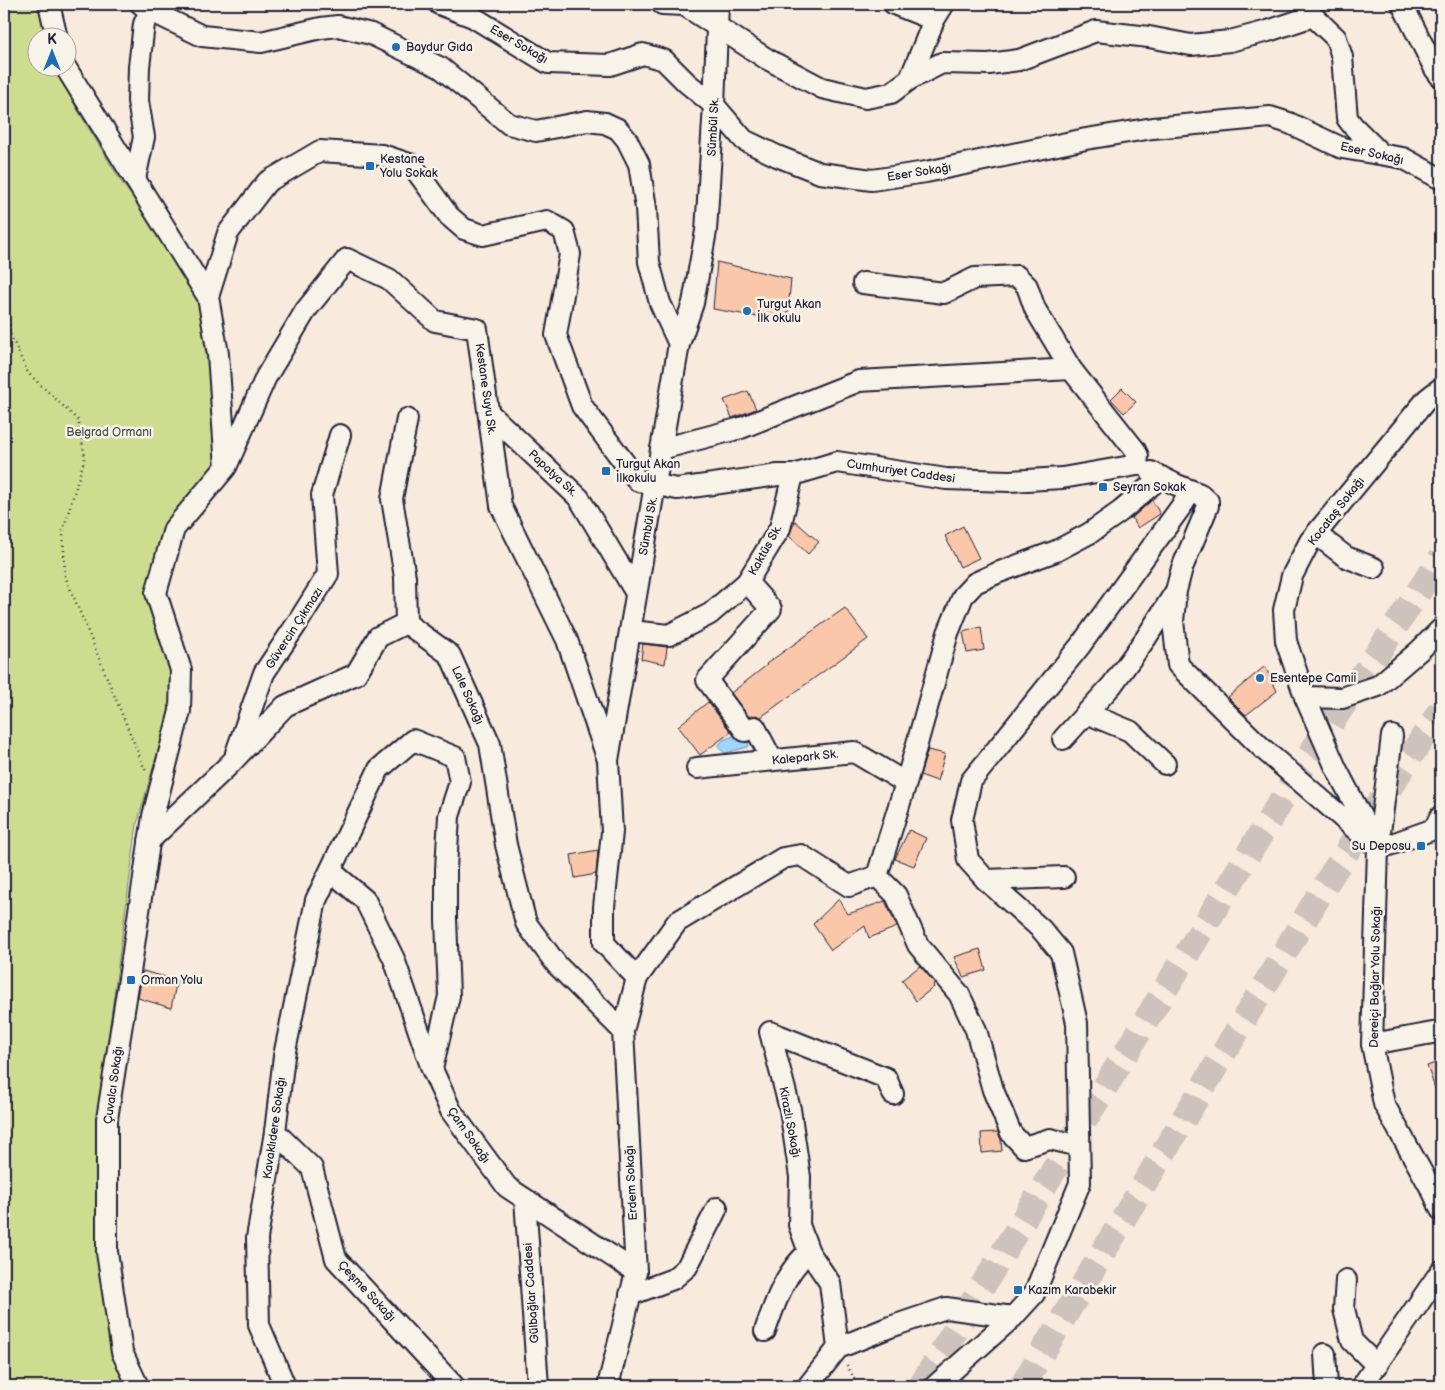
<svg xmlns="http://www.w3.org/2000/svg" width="1445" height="1390" font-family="'Balsamiq Sans',sans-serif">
<rect width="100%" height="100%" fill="#f8eadc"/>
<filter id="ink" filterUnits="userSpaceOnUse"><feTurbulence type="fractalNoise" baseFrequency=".02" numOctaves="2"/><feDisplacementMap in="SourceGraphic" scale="10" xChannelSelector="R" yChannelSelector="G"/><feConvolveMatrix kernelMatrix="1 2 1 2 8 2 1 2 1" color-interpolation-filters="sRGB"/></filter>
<g filter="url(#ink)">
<path fill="#cedc90" stroke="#787f66" d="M4,4H39L47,37L38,38V68H54L77,109L122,183L173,251L198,302L211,387L215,467L150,596L176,674L170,713L156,757L137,824L98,1115C96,1176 97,1237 105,1298C109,1331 112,1356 126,1386H4Z"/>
<path fill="#9fd6fe" stroke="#6d8eb0" d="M739,734L747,737L749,743L748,747L725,753L720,749L719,745L723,740Z"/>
<g fill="#fac7ab" stroke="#22223b">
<path d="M717,262L791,279L787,322L713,309Z"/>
<path d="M1122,388L1136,402L1124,413L1111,399Z"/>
<path d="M748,391L756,409L732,418L724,400Z"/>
<path d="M1152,500L1160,514L1138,528L1132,518Z"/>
<path d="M795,521L819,542L808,554L789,536Z"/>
<path d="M963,526L979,558L960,567L945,536Z"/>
<path d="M845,608L868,639L761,717L756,715L749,717L731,693L767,665L766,664Z"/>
<path d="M981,627L984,650L967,653L963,632Z"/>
<path d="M643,644L667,647L665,664L641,659Z"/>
<path d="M1265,666L1277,691L1246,715L1228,697Z"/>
<path d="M708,702L731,732L700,755L678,726Z"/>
<path d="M928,750L945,754L937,781L920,775Z"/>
<path d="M909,830L926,838L914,866L895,859Z"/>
<path d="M598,850L596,874L575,878L571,855Z"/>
<path d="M839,899L848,914L885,901L897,927L869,938L865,926L831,950L813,924Z"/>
<path d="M980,949L986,970L963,977L954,957Z"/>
<path d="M920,966L935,983L933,984L934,987L916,1001L902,980Z"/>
<path d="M143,971L177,980L171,1008L138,998Z"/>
<path d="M1441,1061V1101L1440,1102L1427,1066Z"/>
<path d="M998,1132L1001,1140L1002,1151L982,1153L981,1133Z"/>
</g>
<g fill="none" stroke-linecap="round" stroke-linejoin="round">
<g stroke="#cdc2bc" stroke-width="26" stroke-dasharray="26 13" stroke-linecap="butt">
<path d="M921,1386L1305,762L1441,558"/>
<path d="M1022,1386L1332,874L1441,710"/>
</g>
<defs>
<g id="minor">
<path d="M49,4L57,38"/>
<path d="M141,4L149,10L202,36L261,42L321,28L338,26L371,34L441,68L509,124L536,131L587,121L605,123L618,129L627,140L639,164L646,208L649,262L660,303L679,344"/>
<path d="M439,4L473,17L548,63L610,65L643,54L664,60L687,83L714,105L744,140L777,156L820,173L872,180L926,172L1086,139L1153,128L1270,117L1289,123L1342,148L1403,158L1441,179"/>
<path d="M662,4L684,5L767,59L822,88L866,98L891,93L910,79L942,63L989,64L1019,60L1096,31L1149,37L1191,45L1230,41L1268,31L1313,16L1336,38L1342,57L1347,118L1353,126L1380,153"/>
<path d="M894,4L934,20"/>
<path d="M1402,4L1435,69L1441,77"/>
<path d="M66,68L208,297L218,354L226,467L174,529L156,593L181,670L180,711L153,816L129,979L107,1119V1252L122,1352L138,1386"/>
<path d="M910,79L934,20L944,4"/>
<path d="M135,179L144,137L138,101L139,67L144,24L153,4"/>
<path d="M863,283L944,293L975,278L1017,276L1027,286L1035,309L1071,369L1135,450L1138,456L1137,465"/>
<path d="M208,297L228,233L267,182L320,151L382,155L412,165L449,216L464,229L483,235L547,221L564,231L570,254L556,335L582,406L638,481L677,489L778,475H793L837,462L946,479L1009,481L1062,478L1137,465"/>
<path d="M489,413L579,498L636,593"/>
<path d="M661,449L741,428L859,381L1071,369"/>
<path d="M227,465L266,377L306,310L347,259L389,279L435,321L477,329L501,506L567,640L607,757"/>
<path d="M1151,472L1177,485L1200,494L1208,501V506L1182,568L1176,591L1173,621L1178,665L1262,748L1369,841"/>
<path d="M1316,534L1346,557L1374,568"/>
<path d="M747,582L771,609L707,680L745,731L755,727L772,760"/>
<path d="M406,623L405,577L392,499L407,419"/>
<path d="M630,631L669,635L710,614L747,582L780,528L793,475"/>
<path d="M1305,697L1342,698L1378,686L1420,650L1441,629"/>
<path d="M1086,713L1130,731L1165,764"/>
<path d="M1392,736L1378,849L1372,1044L1384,1104L1434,1194L1441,1210"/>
<path d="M1063,739L1112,685L1146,638L1174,594"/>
<path d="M236,753L264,673L298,622L328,574L322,495L340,435"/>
<path d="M697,768L854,752L906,783"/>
<path d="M149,841L229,765L285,706L356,674L378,637L406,623L450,655L490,744L506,845L526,923L557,965L623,1031"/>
<path d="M1378,849L1336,768L1305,697L1286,641L1284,610L1292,576L1310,541L1427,399L1441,388"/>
<path d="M1378,849L1434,829L1441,816"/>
<path d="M331,871L365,900L394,959L432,1069"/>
<path d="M877,876L896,895L918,945L959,994L976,1030L993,1090L1011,1133L1024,1147L1050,1139L1079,1146"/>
<path d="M986,880L1064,877"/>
<path d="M637,978L604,943V907L612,832L608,760L679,344L693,303L706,231L714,105L718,4"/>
<path d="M1372,1044L1438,1032H1441"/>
<path d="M275,1132L312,1168L336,1259L454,1386"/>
<path d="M525,1199L538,1386"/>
<path d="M1346,1280L1344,1309L1352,1341L1377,1366"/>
<path d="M630,1295L673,1279L687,1267L717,1208"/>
<path d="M765,1331C775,1303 785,1271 809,1252"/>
<path d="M838,1348L830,1283L809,1252L799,1225L800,1177L790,1109L770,1032L886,1078L893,1094"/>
<path d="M1325,1354L1327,1386"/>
<path d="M285,1386L259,1325L257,1238L275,1132L284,1056L316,900L379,769L413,740L455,757L460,782L449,816L446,869V919L449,996L432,1069L451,1111L507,1187L636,1272"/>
<path d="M608,1386L636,1272L623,1031L637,978L677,922L783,858L801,855L849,886L877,876L906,783L948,633L963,596L975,583L997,573L1056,551L1090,533L1121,511L1161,477"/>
<path d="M808,1386L838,1348L890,1327L946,1308L1013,1317"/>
<path d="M935,1386L1013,1317L1034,1294L1080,1183L1077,1023L1061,953L1041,929L986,880L968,860L962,820L971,781L1080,646L1183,504L1191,491"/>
<path d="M1362,1386L1441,1271"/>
</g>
</defs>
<use href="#minor" stroke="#22223b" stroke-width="24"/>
<g stroke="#22223b" stroke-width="2.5" stroke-dasharray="1 4" stroke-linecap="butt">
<path d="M4,276L8,281L10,334L28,373L78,420L85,457L63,530L65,576L146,772"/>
<path d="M847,1365L858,1386"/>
</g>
<use href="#minor" stroke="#f7f3e8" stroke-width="20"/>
</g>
</g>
<g fill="#1f6fb2" stroke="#f7f3e8" stroke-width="2">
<circle cx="396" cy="47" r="5"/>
<rect x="365" y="161" width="10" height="10" rx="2.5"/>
<circle cx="747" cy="311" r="5"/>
<rect x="601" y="466" width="10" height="10" rx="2.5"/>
<rect x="1098" y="482" width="10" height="10" rx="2.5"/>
<circle cx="1260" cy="678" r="5"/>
<rect x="1416" y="841" width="10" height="10" rx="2.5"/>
<rect x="126" y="975" width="10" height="10" rx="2.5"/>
<rect x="1013" y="1285" width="10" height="10" rx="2.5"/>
</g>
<g text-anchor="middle" stroke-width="5" stroke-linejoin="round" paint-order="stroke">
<g font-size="12" fill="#22223b" stroke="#f7f3e8">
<text transform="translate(519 44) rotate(30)" y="4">Eser Sokağı</text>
<text transform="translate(713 127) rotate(-87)" y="4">Sümbül Sk.</text>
<text transform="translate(1372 153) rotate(13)" y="4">Eser Sokağı</text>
<text transform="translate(919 172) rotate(-9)" y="4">Eser Sokağı</text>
<text transform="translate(486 389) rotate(82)" y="4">Kestane Suyu Sk.</text>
<text transform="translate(901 471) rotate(8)" y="4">Cumhuriyet Caddesi</text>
<text transform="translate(553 473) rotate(43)" y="4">Papatya Sk.</text>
<text transform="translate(1336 511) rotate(-52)" y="4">Kocataş Sokağı</text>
<text transform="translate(648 526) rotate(-80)" y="4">Sümbül Sk.</text>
<text transform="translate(765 550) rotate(-61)" y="4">Kaktüs Sk.</text>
<text transform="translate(294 628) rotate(-57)" y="4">Güvercin Çıkmazı</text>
<text transform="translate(468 695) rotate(66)" y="4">Lale Sokağı</text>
<text transform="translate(805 757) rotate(-6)" y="4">Kalepark Sk.</text>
<text transform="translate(1375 977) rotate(-89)" y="4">Dereiçi Bağlar Yolu Sokağı</text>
<text transform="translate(113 1085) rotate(-82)" y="4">Çuvalcı Sokağı</text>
<text transform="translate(790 1122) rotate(79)" y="4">Kirazlı Sokağı</text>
<text transform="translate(274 1128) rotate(-82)" y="4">Kavaklıdere Sokağı</text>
<text transform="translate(469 1135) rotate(55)" y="4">Çam Sokağı</text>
<text transform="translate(631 1183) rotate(-93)" y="4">Erdem Sokağı</text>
<text transform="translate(367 1291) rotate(47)" y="4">Çeşme Sokağı</text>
<text transform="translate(531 1293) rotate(-94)" y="4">Gülbağlar Caddesi</text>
</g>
<g font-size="12" fill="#22223b" stroke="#f7f3e8" text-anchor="start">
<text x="406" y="51">Baydur Gıda</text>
<text x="380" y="163">Kestane<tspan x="380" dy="14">Yolu Sokak</tspan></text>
<text x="757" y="308">Turgut Akan<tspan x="757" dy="14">İlk okulu</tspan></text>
<text x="616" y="468">Turgut Akan<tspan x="616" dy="14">İlkokulu</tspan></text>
<text x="1113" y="491">Seyran Sokak</text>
<text x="1270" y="682">Esentepe Camii</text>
<text x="1411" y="850" text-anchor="end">Su Deposu</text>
<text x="141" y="984">Orman Yolu</text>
<text x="1028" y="1294">Kazım Karabekir</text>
</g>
<g font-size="12" fill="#4d5050" stroke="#f7f3e8">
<text x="109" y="436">Belgrad Ormanı</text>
</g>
</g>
<rect width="1445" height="1390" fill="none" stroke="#f7f3e8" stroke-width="20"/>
<rect x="10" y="10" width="1425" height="1370" fill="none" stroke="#22223b" stroke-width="2" filter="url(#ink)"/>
<g transform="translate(52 52)"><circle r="24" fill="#f7f3e8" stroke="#a29fa3"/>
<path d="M0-4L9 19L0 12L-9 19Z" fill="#1f6fb2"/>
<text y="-8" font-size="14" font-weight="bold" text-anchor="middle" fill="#22223b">K</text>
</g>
</svg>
